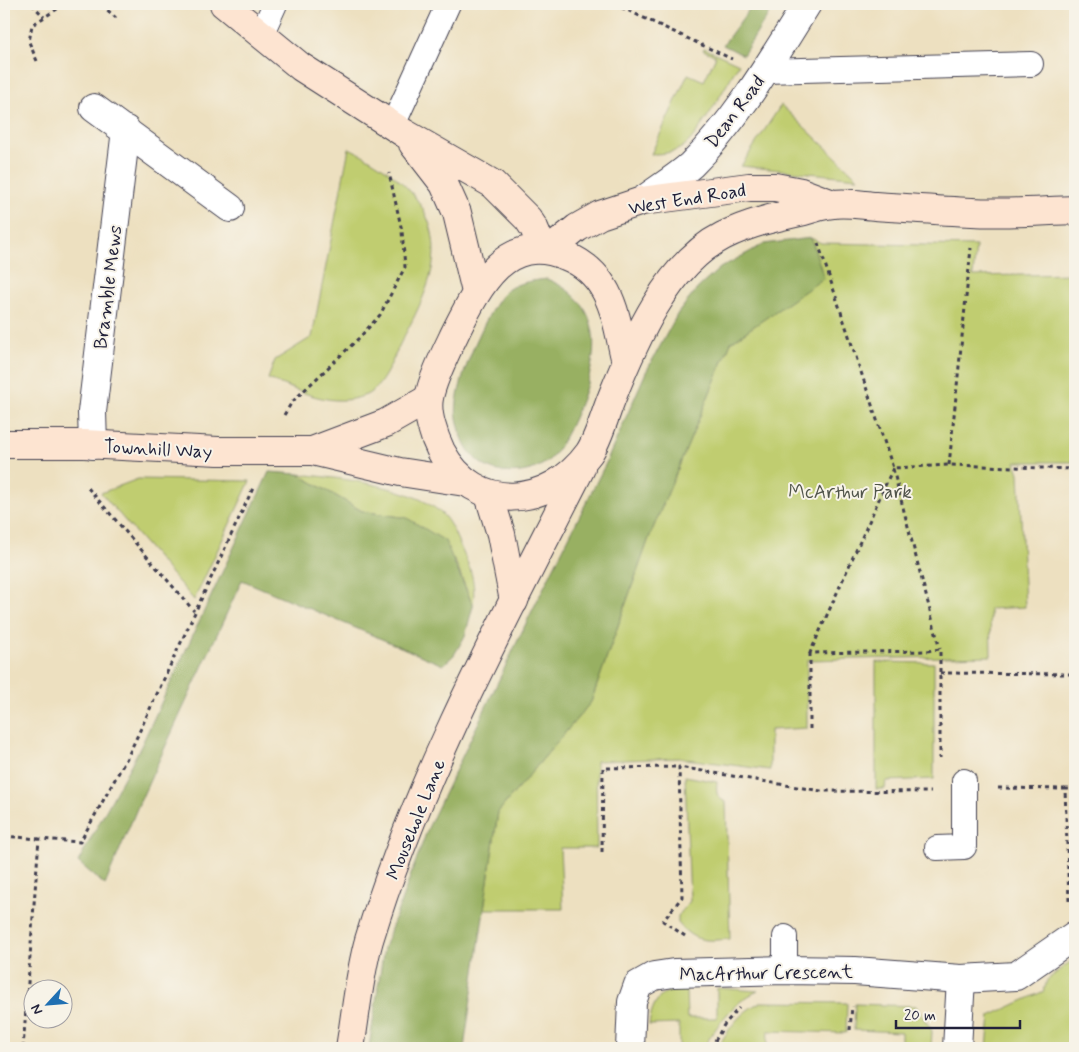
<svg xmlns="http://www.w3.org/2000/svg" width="1079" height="1052" font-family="Mynerve,sans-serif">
<rect width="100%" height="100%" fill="#f7f3e8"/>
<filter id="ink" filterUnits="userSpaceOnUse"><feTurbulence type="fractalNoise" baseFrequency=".02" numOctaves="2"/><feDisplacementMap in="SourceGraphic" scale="10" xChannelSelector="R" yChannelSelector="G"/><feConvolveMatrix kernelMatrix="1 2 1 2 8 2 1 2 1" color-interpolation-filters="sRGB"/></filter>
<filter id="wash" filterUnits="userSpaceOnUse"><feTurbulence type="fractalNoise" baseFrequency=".0096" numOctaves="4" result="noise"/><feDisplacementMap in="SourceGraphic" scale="20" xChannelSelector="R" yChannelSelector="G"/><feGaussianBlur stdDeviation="1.12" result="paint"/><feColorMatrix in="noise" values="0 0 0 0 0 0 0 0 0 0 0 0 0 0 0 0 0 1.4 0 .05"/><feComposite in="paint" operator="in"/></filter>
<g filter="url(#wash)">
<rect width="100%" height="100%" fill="#ede0c0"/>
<g fill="#c0cd6f" stroke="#717855">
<path d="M704,48L739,64C727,83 701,133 684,146C675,153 662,154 651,154L688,74L704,81L716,56L703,50Z"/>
<path d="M781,105L858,178L741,166Z"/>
<path d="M349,148C397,171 444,209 432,269C427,293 413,320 401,342C393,358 384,387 366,395C332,409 300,391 268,379L275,360L312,337Z"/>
<path d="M811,238L821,243L976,246L973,276L1075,274V462H1015L1019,473L1025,607L990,609L991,656L807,660V728L770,730V770L679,758L596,761L597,848H560L563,909H484L498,812L591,702L649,538L731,342L823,278Z"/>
<path d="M298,474C338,478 410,485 440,512C450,520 456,537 461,548C471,570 476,581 473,606L455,561L407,518L362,511Z"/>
<path d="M138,479L250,481L194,600L101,493Z"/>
<path d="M876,662L934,663V779L886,781L885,789H876Z"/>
<path d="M685,776L717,782C716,792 716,798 726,802L730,939C706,941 695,943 678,923V916L690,901Z"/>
<path d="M1075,796V898L1073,797Z"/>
<path d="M1075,958V1048H987L990,1016L1044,991L1047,980Z"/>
<path d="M686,988L687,1018H717V988L758,991C731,1003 719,1024 703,1048H679V1024L649,1025C652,1001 661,989 686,988Z"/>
<path d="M761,1002L847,1003L846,1033L768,1031L767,1048H717C730,1028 739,1012 761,1002Z"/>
<path d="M855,1004L916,1006L932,1031L931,1048H901V1032L854,1030Z"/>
</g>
<g fill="#98b062" stroke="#5d694e">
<path d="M753,4H775L743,55L723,45Z"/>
<path d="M811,238L824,278L731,342L649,538L591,702L498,812L464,1048H369L384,948L428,828L529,617L606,463L646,372L678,313L698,288L720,268L764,244Z"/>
<path d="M547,279C612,306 597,366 574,418C569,429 558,453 549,460C529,477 491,478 473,456C463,445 460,432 457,418C451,392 485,315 502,295C513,282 532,281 547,279Z"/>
<path d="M269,472L298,474L362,511L407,518L445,541L473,606L465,636L454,655L443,665L242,580L138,806L105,885L78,862L141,746Z"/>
</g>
</g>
<g filter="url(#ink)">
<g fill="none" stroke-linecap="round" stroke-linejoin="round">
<defs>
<g id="lane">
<path d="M261,35L275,4"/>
<path d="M764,71L1031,64"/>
<path d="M393,125L448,4"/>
<path d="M937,848L964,847V781"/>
<path d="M785,937V970"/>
</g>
<g id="street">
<path d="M94,108L230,208"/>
<path d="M642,201C658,189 676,178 691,165C737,120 773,58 807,4"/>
<path d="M93,445L92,412L126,130"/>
<path d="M630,1048L632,1002L638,985L654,976L674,973L785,970L855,971L961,979L1016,976L1075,935"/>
<path d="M957,1048L961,979"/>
</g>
<g id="secondary">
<path d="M224,4L301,67L404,133L493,184L528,219L534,228L543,249"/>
<path d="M413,144L444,184L457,213L476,292"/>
<path d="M550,250L577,228L600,215L642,201L749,187H775L801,192L833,204"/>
<path d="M626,362C620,338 617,313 606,292C597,275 584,263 566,256C506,231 479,285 456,331C448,348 432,379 429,398C426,413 434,437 441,451C475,515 549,508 589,453C599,438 605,414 612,397C634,342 667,264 723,236C749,223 776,217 804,211C813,208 823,205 833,204C847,202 862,205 875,206C908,208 940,211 972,212C1006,214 1041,211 1075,210"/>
<path d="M4,444H84L218,451H312L400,472L465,482"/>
<path d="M312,451L386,423L428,399"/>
<path d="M489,495L501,534L514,601"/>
<path d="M350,1048C356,1013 359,975 369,940C419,775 503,622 581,468"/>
</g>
</defs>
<use href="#lane" stroke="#403e4f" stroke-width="26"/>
<use href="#street" stroke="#403e4f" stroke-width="30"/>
<use href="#secondary" stroke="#403e4f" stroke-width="30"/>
<g stroke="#403e4f" stroke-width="3" stroke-dasharray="4 4" stroke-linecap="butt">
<path d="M32,4L44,17"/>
<path d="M85,4L104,7L116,18"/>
<path d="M614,4L732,59"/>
<path d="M37,61L29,42L32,25L65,4"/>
<path d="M818,243L893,468L949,465L1075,469"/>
<path d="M284,415L292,402L359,338L380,315L405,267L402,231L389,173"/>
<path d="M949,465L971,248"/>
<path d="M893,468L810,653L927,651L940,649V758"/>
<path d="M893,469L940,649"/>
<path d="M88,488L194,611"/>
<path d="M810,653V733"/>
<path d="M940,673L1075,674"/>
<path d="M998,788L1065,789"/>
<path d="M4,836L39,839"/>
<path d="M602,852L603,768L679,767"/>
<path d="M1069,901L1065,789H1075"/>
<path d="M685,936L663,921L682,897L679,767L821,791L931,792"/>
<path d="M850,1030L852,1006"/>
<path d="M23,1048L39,839L80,842L128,756L254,486"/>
<path d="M711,1048L724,1025L739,1008"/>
</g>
<use href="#lane" stroke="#fff" stroke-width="24"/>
<use href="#street" stroke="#fff" stroke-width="28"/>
<use href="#secondary" stroke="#fde4d1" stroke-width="28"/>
</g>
</g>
<g text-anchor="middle" stroke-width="4" stroke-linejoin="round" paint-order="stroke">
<g font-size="19" fill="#22223b" stroke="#f7f3e8">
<text transform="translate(734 111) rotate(-53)" y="7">Dean Road</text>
<text transform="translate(687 198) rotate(-9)" y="7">West End Road</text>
<text transform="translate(107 287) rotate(-83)" y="7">Bramble Mews</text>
<text transform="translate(158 448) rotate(3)" y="7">Townhill Way</text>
<text transform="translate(415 819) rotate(-68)" y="7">Mousehole Lane</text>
<text transform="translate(766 972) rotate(-1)" y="7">MacArthur Crescent</text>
</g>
<g font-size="19" fill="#51554b" stroke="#f7f3e8">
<text x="850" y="498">McArthur Park</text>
</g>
</g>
<rect width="1079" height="1052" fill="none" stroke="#f7f3e8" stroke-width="20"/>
<g transform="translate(48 1004) rotate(244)"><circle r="24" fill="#f7f3e8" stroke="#a29fa3"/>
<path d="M0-4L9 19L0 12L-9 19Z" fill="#1f6fb2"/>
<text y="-8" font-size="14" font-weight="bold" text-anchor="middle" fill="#22223b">N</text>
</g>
<path d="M896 1020v8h124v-8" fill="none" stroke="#22223b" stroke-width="2.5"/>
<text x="904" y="1020" font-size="15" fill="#22223b" stroke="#f7f3e8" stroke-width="4" paint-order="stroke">20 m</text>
</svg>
